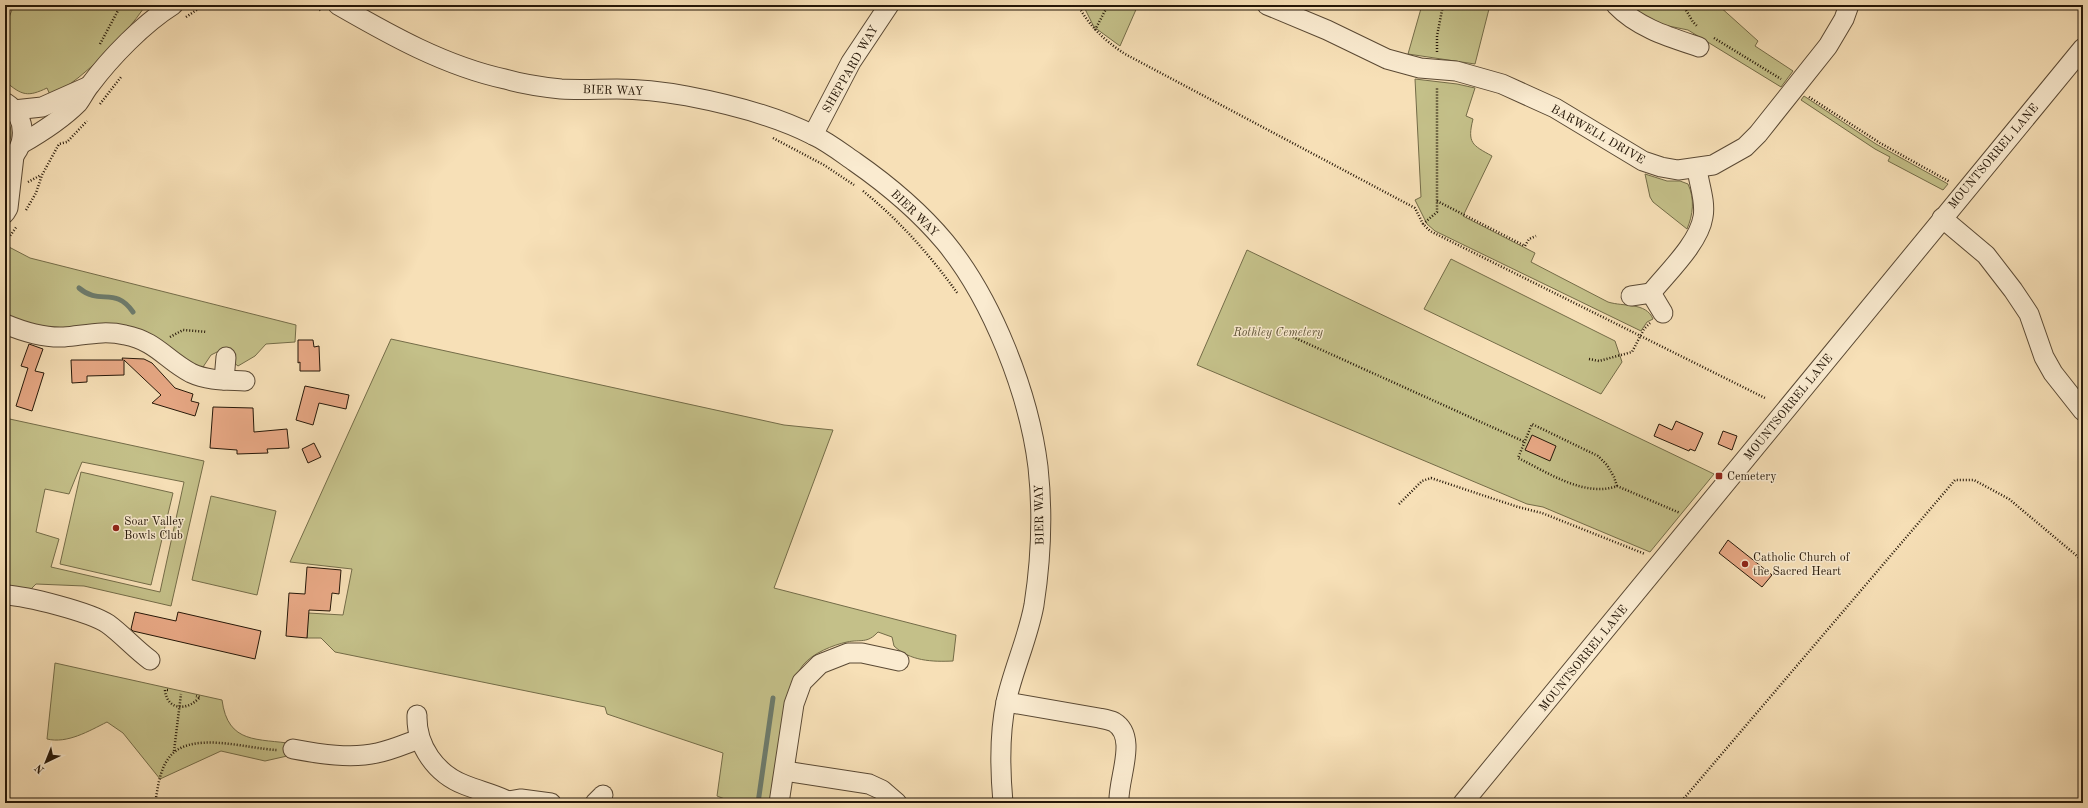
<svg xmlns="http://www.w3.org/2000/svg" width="2088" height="808" font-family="'Old Standard TT',serif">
<rect width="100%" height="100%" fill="#f7e0b7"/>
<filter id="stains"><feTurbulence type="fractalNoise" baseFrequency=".005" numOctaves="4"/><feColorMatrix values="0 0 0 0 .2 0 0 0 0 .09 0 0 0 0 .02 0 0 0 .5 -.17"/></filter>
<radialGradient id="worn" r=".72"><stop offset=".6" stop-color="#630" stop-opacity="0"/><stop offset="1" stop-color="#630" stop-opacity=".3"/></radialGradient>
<g fill="#c4c089" stroke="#746c48" fill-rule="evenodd">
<path d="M14,5H146C121,41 88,74 51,97L47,88C28,97 22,96 5,81V27Z"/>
<path d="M1083,5H1138L1120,46L1094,27Z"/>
<path d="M1422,5H1490L1475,64L1408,54Z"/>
<path d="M1627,5H1718L1758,41L1755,46L1793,71L1781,87L1688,30L1659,24Z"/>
<path d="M1415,79L1457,84L1475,88L1466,116L1473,119C1467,143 1472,145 1492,156L1463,216L1535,253L1531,262L1608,302C1624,307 1646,302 1653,319L1647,322L1641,331L1435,231L1427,224L1415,200L1421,197Z"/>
<path d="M1804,96L1876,144L1948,184L1943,190L1888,161L1890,157L1875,149L1801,100Z"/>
<path d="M5,117C13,127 13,139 5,149Z"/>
<path d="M1645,174L1667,181H1680L1688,184C1695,199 1693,215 1687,229L1653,202L1650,197Z"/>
<path d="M9,247L30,258L296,325L295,342L266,344L255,356L238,366L223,354L217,352L211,355L203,367L192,369L165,349L38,332L5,317V257Z"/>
<path d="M1247,250L1714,474L1650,552L1543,507L1527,504L1197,365Z"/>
<path d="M1451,259L1615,341L1622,362L1601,394L1424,309Z"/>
<path d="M391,339L784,425L833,430L774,588L956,635L953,661C932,662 910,661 894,646L892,637L878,632C867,644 861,639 847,642C833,645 813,653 803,665C800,669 797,675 793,681L770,803H735L717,796L723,753L607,714L605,707L335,652L321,638H307L308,613L343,615L352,569L290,562Z"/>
<path d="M5,418L204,461L171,606L84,586L36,584L23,597L5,595ZM82,462L184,482L160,592L51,567L59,539L36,532L45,489L69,494Z"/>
<path d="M81,472L173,493L151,585L60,564Z"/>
<path d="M211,496L276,511L257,595L192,580Z"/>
<path d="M55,663L222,700C228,745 258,738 294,744L296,754L265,761L221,751L160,779L123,733L107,722C89,731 67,744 47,739Z"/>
</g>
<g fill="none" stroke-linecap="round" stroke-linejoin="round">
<g stroke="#6d7b6c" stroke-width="5">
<path d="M79,288C100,306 115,286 133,312"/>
<path d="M758,803L773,698"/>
</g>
</g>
<g fill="#e9a986" stroke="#251708">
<path d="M298,340H313L314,347L319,346L320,371H300V362L298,363Z"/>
<path d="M29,344L43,349L35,371L44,373L32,411L16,406L28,368L21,366Z"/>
<path d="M122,358L144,359L152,363L175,388L193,394L191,401L199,403L195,416L152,403L161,395L124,360V375L87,376V382L72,383L71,360H123Z"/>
<path d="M305,386L349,395L346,409L319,403L313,425L296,420Z"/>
<path d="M213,407L253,408L254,432L287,429L289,448L267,449L268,453L237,454V450L210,448Z"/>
<path d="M1676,421L1703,433L1695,451L1690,449L1689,451L1654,436L1659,424L1672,430Z"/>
<path d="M1723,431L1737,436L1732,450L1718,444Z"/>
<path d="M1532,435L1556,446L1550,461L1525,450Z"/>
<path d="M314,443L321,457L308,463L302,449Z"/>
<path d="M1728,540L1772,575L1762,587L1719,553Z"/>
<path d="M307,567L341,570L339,594L332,593L330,611L309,610L307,638L286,636L289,593L305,594Z"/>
<path d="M135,612L176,621L178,612L261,631L255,659L133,631L131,629Z"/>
</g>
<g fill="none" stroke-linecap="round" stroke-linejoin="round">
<defs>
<g id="minor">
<path d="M338,5C390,35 445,66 505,79C522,84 542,87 561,89C579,90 599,89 617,89C640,89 665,92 687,96C729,104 774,115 813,135C828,142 842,153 855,162C888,185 919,211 945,242C992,299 1029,393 1038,467C1043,513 1041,560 1034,605C1028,638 1013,670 1006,702C999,735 1000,770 1003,803"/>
<path d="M1267,5L1327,30L1387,59L1420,68L1456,71L1502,84L1555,108L1643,161L1661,167L1678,170L1713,165L1745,147L1758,134L1828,46L1844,19L1849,5"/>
<path d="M1616,5C1638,28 1669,37 1699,47"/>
<path d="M14,110L42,107L87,87"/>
<path d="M813,135L851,62L889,5"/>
<path d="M21,144C42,132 61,120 78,103C82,98 85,91 90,85C111,57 143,24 173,5"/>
<path d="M5,163C28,149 28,117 6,103"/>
<path d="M5,213L8,208L14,156"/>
<path d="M1942,218L1986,255L2013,290L2029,314L2044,357L2053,373L2083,411"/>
<path d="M1651,293C1667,273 1699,243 1703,217C1706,202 1699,184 1697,169"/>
<path d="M1631,296L1651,293L1663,313"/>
<path d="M5,324C24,332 44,338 64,337C86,335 104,330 125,335C156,341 166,360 191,373C208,381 227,380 245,381"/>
<path d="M224,380L226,357"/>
<path d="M5,595C27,596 90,612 108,624C123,635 135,649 150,660"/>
<path d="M1006,702L1099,718C1104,719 1110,720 1114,722C1139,737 1117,780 1119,803"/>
<path d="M417,715C416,746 436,774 465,785C480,791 494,794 508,801V803"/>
<path d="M293,749C320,754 351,759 377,753C392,750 405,744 419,739"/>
<path d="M785,771L869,784L882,790L897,803"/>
<path d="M508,801L521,799L551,803"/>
<path d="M595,803L603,795"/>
<path d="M779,803L794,704L802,682L820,664L848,653H862L899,661"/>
<path d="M1463,803L2083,48"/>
</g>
</defs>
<use href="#minor" stroke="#5a4934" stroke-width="21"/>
<g stroke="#251708" stroke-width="2.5" stroke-dasharray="1 2" stroke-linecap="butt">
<path d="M312,5L322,11"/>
<path d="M1078,5C1089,26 1105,41 1125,54L1415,208L1423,224L1430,231L1765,398"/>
<path d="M1683,5L1693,22L1698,27"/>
<path d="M186,17L204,5"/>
<path d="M1095,30L1108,5"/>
<path d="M1714,38L1781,79"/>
<path d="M100,44L121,5"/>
<path d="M1437,52V36L1443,5"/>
<path d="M1809,97L1880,143L1950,182"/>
<path d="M100,104L121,77"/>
<path d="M773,138L824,165L854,185"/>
<path d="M28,182L41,175"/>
<path d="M863,191C900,221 930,255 958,294"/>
<path d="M1437,201L1525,246L1529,239L1536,236"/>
<path d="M26,210L36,193L42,175L59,144L67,142L87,121"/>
<path d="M1423,224L1437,212V87"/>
<path d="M5,243L17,226"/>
<path d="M1282,332L1525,442"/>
<path d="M170,337L183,330L207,332"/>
<path d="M1589,359L1599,361L1632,352L1644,329L1650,323"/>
<path d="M1617,486L1614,477L1607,465L1598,456L1532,424L1518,458C1547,472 1585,498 1617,486L1680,513"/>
<path d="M1399,504L1422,481L1431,478L1518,507L1542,513L1645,554"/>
<path d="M168,690H165C167,711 188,711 200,697L196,696"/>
<path d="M174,751L181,694"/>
<path d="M155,803C158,788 159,772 168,759C188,729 247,749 277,750"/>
<path d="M1680,803L1955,480H1974L2009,499L2083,561"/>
</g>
<use href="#minor" stroke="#faebd0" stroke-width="19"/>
</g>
<g fill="#8f2418" stroke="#faebd0" stroke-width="1.5">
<rect x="1715" y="472" width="8" height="8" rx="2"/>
<circle cx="116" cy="528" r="4"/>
<circle cx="1745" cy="564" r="4"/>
</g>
<g text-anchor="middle" stroke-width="3" stroke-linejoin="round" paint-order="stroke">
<g font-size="12" fill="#251708" stroke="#faebd0">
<text transform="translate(850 69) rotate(-60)" y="4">SHEPPARD WAY</text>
<text transform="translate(613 90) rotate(2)" y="4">BIER WAY</text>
<text transform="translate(1598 134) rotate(30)" y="4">BARWELL DRIVE</text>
<text transform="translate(1993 156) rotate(-50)" y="4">MOUNTSORREL LANE</text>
<text transform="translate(915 213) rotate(44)" y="4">BIER WAY</text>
<text transform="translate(1788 407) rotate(-51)" y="4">MOUNTSORREL LANE</text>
<text transform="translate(1039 515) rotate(-91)" y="4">BIER WAY</text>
<text transform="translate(1583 658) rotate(-51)" y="4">MOUNTSORREL LANE</text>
</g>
<g font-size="12" font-style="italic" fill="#5d5235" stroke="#faebd0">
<text x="1278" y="336">Rothley Cemetery</text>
</g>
<g font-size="12" fill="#251708" stroke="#faebd0" text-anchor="start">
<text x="1727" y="480">Cemetery</text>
<text x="124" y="525">Soar Valley<tspan x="124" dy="14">Bowls Club</tspan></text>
<text x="1753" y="561">Catholic Church of<tspan x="1753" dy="14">the Sacred Heart</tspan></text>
</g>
</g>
<rect width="2088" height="808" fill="none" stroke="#f7e0b7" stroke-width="20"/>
<rect x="6" y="6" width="2076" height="796" fill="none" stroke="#251708" stroke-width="2"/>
<rect x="10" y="10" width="2068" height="788" fill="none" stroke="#251708"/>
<g transform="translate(46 762) rotate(223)" stroke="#faebd0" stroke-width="3" paint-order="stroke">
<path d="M0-3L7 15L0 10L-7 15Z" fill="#251708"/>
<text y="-6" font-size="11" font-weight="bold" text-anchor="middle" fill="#251708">N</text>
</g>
<rect width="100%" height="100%" filter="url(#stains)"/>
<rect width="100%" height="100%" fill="url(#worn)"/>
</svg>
